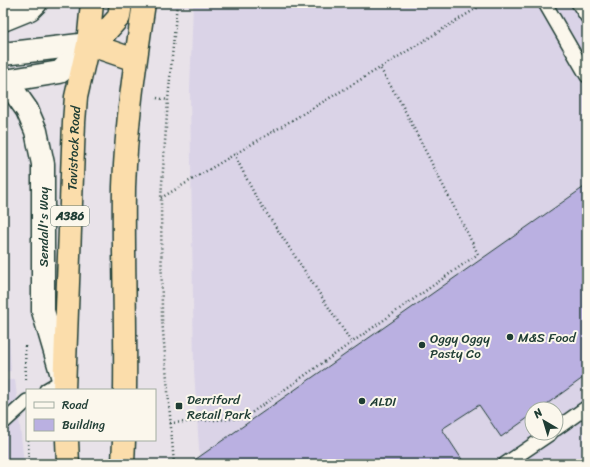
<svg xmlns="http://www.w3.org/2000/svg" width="590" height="467" font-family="Sriracha,sans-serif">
<rect width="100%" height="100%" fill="#e8e2e9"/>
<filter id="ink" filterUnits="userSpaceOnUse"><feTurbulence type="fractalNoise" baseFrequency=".025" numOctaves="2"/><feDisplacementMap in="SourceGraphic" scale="8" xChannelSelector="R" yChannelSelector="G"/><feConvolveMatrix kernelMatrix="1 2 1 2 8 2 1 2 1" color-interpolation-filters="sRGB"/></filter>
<g filter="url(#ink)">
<g fill="#dad3e7" fill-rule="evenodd">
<path d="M193,3H587V464H200L194,370L190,91ZM532,409H556V433H532Z"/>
<path d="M3,225L11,371L3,372Z"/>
<path d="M15,379L24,464H3V381Z"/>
</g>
<path fill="#bab0e1" stroke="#1f3d34" d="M587,185V375L540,409H532V415L501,437L479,405L442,429L465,464H189Z"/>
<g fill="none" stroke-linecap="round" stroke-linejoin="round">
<defs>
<g id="service">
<path d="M578,3L587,17"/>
<path d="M546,5L587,76"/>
<path d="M46,390L63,380"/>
<path d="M3,423L27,401"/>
<path d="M556,429L587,407"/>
<path d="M505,464L551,433"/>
</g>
<g id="minor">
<path d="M3,20L30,9L36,3"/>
<path d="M3,54L88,44"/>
<path d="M3,80L13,90L27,110L36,131L43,164V311L63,379"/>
<path d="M5,81L60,72L88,44"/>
</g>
<g id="trunk">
<path d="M88,44L102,36L119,17L121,3"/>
<path d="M88,44L135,60"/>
<path id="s1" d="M64,390L74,122L76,97L88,44L92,3"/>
<path d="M125,390C126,322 123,255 124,187C126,125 135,64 144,3"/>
<path d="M67,440L68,464"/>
<path d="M123,464L124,440"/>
</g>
</defs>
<use href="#service" stroke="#1f3d34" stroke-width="16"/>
<use href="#minor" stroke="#1f3d34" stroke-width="25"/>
<use href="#trunk" stroke="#1f3d34" stroke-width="25"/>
<g stroke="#1f3d34" stroke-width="2.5" stroke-dasharray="1 3" stroke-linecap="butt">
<path d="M157,98L168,100"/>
<path d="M234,154L256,197L352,343"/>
<path d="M161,198L380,68L485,3"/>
<path d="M25,346L26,381"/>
<path d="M170,423L244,418L478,254L401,103L380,68"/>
<path d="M28,440L29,464"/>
<path d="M174,464L162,319L161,198L168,100L177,3"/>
</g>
<use href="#service" stroke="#fbf7ec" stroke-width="13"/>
<use href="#minor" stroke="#fbf7ec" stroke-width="22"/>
<use href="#trunk" stroke="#fbddab" stroke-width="22"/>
</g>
</g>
<g fill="#1f3d34" stroke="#fbf7ec" stroke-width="1.5">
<circle cx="510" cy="337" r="4"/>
<circle cx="422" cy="345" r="4"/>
<circle cx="362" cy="401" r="4"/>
<rect x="175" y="402" width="8" height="8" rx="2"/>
</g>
<g text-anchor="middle" stroke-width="4" stroke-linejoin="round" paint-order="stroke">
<rect fill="#fbf7ec" stroke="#61756b" stroke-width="1" x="51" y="206" width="38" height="20" rx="3"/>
<g font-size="12" font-weight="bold" fill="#1f3d34">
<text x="70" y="220">A386</text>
</g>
<g font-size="13" fill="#1f3d34" stroke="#fbf7ec">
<text dy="5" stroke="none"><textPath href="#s1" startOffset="242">Tavistock Road</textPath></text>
<text transform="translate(43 227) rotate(-90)" y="5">Sendall's Way</text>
</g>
<g font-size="13" fill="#1f3d34" stroke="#fbf7ec" text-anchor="start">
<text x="518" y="342">M&amp;S Food</text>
<text x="430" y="343">Oggy Oggy<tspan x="430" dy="15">Pasty Co</tspan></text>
<text x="187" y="404">Derriford<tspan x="187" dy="15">Retail Park</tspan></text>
<text x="370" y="406">ALDI</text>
</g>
</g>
<rect width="590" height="467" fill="none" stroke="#fbf7ec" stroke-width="16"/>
<rect x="8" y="8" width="574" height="451" fill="none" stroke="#1f3d34" stroke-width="1.5" filter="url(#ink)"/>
<rect x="26" y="389" width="130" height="52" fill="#fbf7ec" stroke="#a3ada2"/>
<rect x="34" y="402" width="20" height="6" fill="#fbf7ec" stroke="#a3ada2"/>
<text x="62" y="409" font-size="12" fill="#1f3d34">Road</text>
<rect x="34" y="419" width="20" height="12" fill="#bab0e1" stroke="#a3ada2"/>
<text x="62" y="429" font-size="12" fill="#1f3d34">Building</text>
<g transform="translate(544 421) rotate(322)"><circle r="19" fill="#fbf7ec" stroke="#a3ada2"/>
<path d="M0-3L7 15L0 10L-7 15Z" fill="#1f3d34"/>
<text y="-6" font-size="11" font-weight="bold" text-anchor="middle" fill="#1f3d34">N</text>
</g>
</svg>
